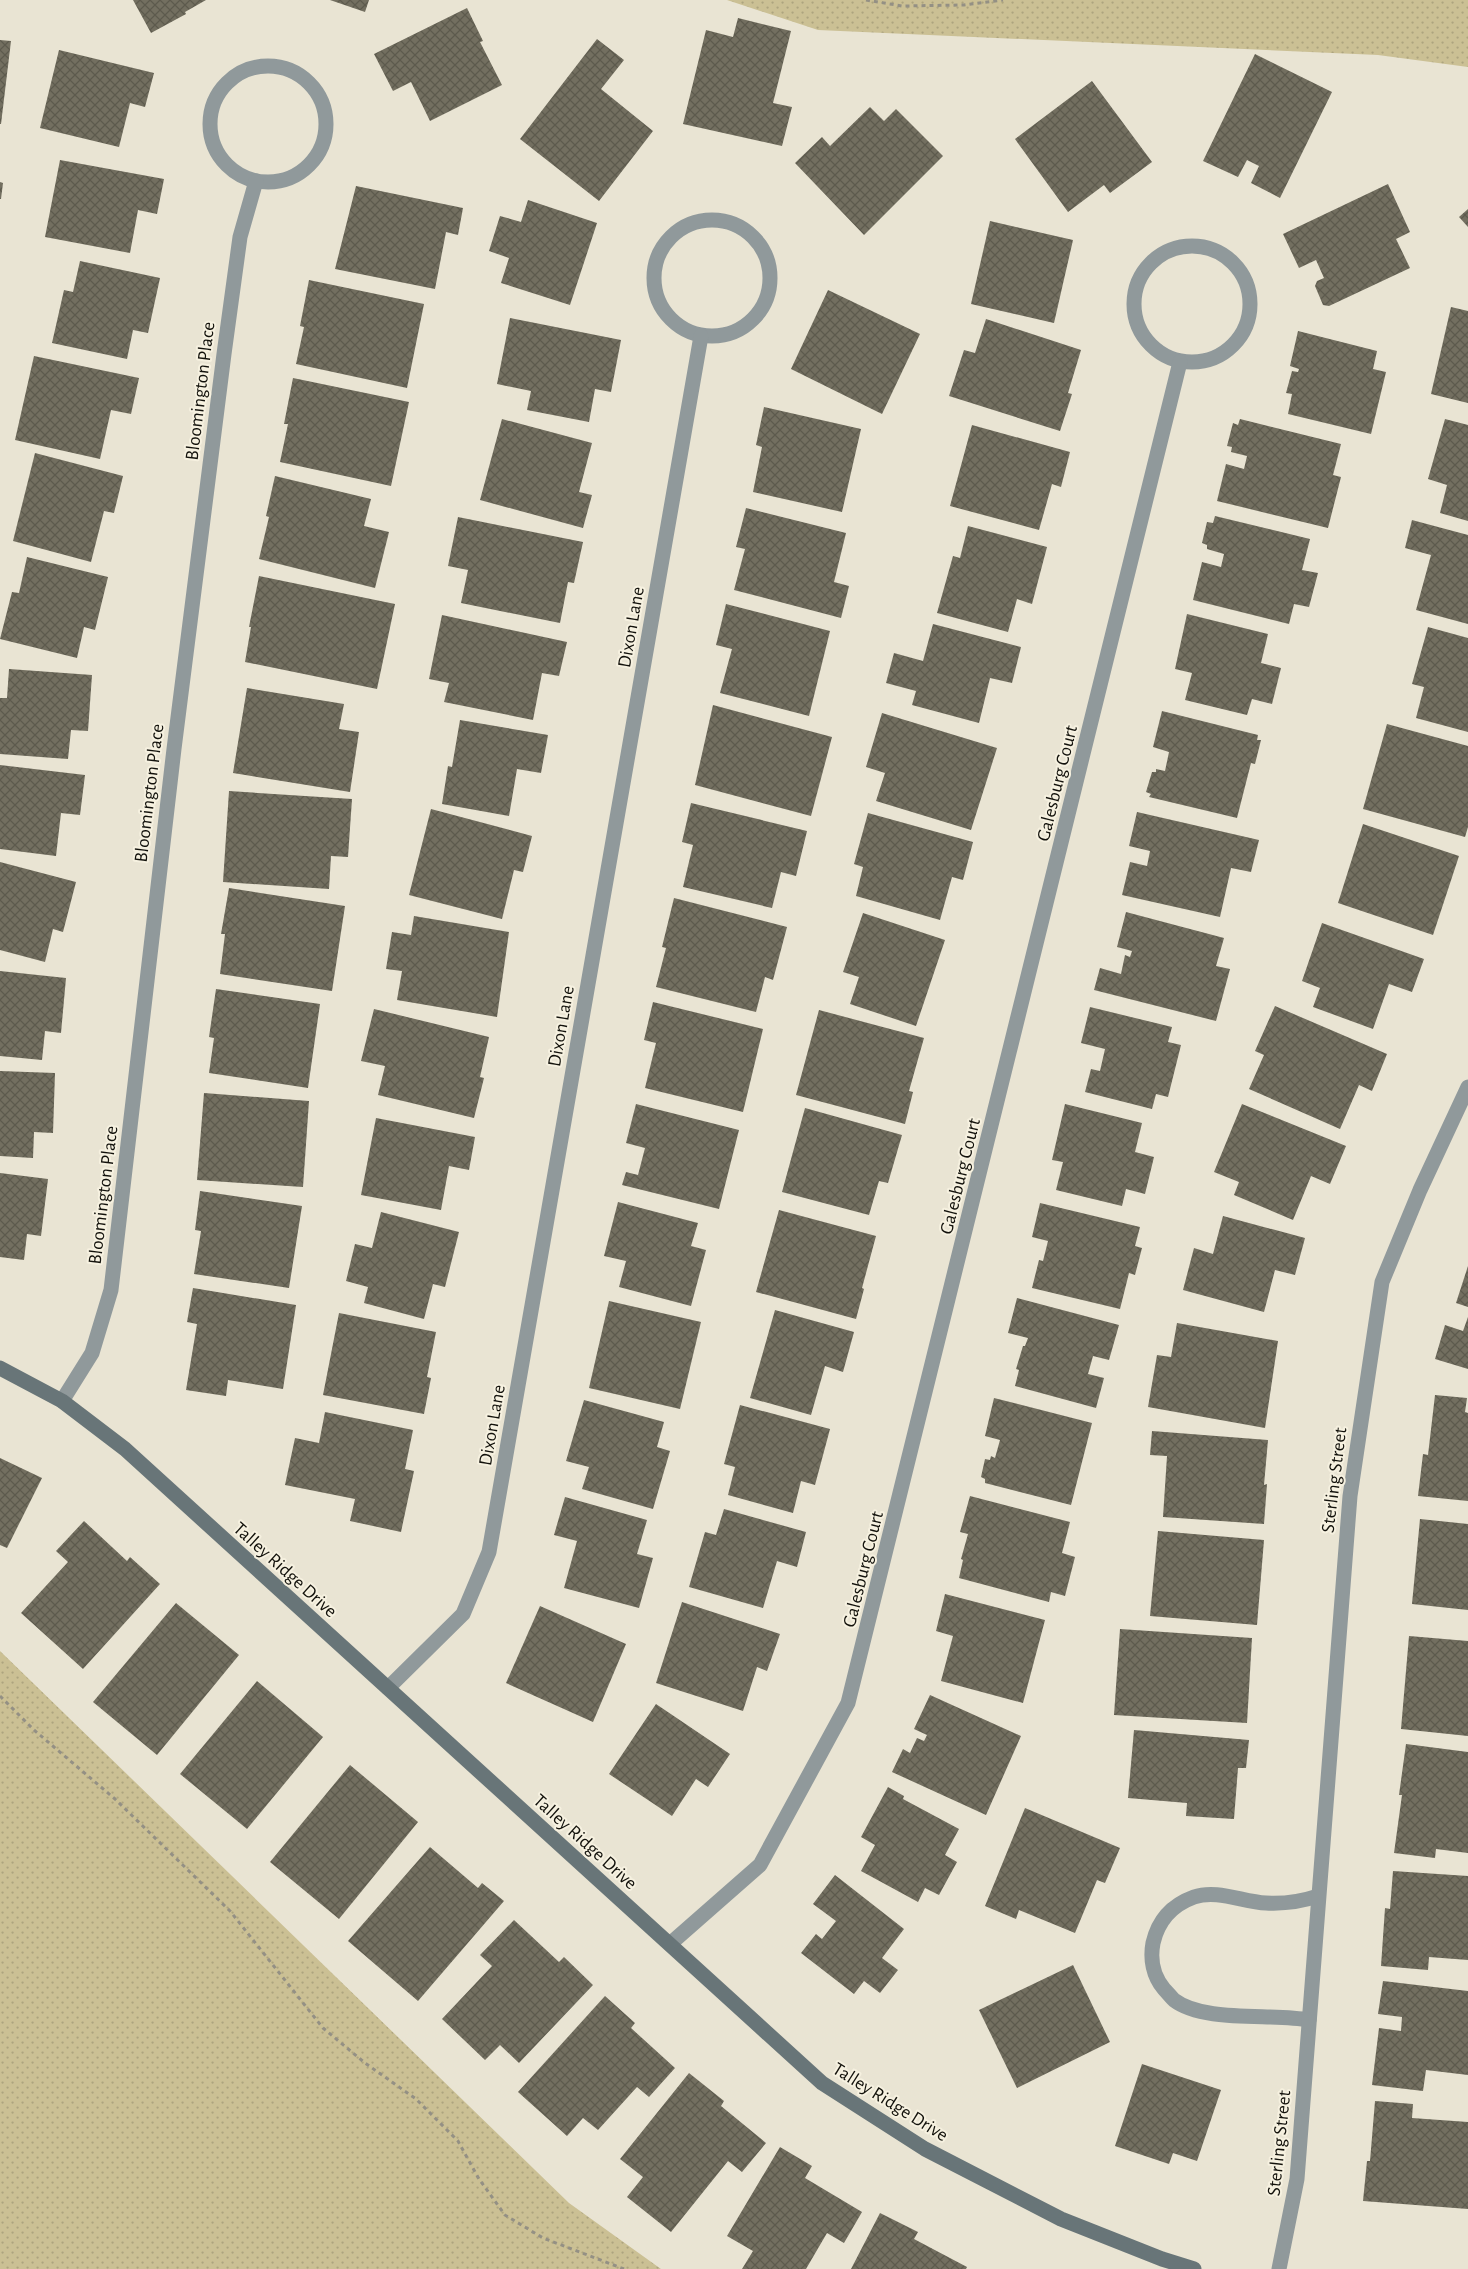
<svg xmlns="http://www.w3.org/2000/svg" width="1468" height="2269" font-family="'Alegreya Sans',sans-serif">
<defs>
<pattern id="grass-dots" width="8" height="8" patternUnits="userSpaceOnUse" patternTransform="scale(1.25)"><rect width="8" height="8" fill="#cbc094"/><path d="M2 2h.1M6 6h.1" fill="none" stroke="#ada47e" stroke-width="1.8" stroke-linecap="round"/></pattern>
<pattern id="building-cross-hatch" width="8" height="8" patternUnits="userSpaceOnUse" patternTransform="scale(1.25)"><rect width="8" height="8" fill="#736f60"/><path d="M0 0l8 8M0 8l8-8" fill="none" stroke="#5d5a4d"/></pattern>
</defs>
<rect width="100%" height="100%" fill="#e9e4d3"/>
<g fill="url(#grass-dots)">
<path d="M727,0H1468V67L1378,55L818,30Z"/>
<path d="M0,1651L569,2203L661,2269H0Z"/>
</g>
<g fill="url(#building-cross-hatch)">
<path d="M133,0H206L185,12L186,14L151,33Z"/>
<path d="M330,0H369L365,12Z"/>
<path d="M467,8L483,41L480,42L502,85L430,121L411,82L393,91L374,54Z"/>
<path d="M738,18L791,31L773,103L792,107L782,146L683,124L706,30L733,37Z"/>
<path d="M597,39L624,60L601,89L653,131L599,201L520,139Z"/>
<path d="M0,40L11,41L1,124H0Z"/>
<path d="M59,50L154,73L145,107L130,103L119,147L40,128Z"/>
<path d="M1255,54L1332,92L1280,198L1251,183L1259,166L1247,160L1238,177L1203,161Z"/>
<path d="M1092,81L1152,162L1110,193L1104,185L1068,212L1015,139Z"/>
<path d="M870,107L884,121L896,109L943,156L864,235L795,163L822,137L830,146Z"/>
<path d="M60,160L164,179L157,214L138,210L130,253L45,237Z"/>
<path d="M0,182L3,183L1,199H0Z"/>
<path d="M1388,184L1410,232L1396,239L1410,268L1329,306L1323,305L1315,286L1317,281L1324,278L1316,260L1299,268L1283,234Z"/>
<path d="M356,186L463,208L458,235L446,232L435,289L335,269Z"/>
<path d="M528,200L597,223L570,305L501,283L509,258L489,251L500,216L521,222Z"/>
<path d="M1468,209V227L1459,217Z"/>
<path d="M990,221L1073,240L1054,323L971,304Z"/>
<path d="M80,261L160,278L148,333L133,330L127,359L52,343L64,290L73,292Z"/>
<path d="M309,280L424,304L407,388L296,364L304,327L300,326Z"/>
<path d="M828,290L920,334L882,414L791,369Z"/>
<path d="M1451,307L1468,311V403L1431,394Z"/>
<path d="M510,318L621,340L611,392L595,389L589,422L527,410L531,391L497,384Z"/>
<path d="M986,319L1081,350L1068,393L1072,394L1060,431L949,396L964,350L975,353Z"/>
<path d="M1298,331L1377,351L1373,369L1386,372L1371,434L1288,414L1292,394L1286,393L1292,371L1298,372L1299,369L1290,366Z"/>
<path d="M34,356L139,378L131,414L111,410L100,459L15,440Z"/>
<path d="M293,378L409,402L391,486L280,462L288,424H284Z"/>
<path d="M764,407L861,429L842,512L753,492L762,447L756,445Z"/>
<path d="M502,419L592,443L579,492L592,495L583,528L480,500Z"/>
<path d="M1240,419L1341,444L1333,475L1341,477L1328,528L1217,501L1226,464L1244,469L1247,456L1231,452L1232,447L1227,446L1233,423L1238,425Z"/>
<path d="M1445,419L1468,425V521L1440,513L1447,485L1428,479Z"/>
<path d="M972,425L1070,452L1061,487L1052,484L1039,530L950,506Z"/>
<path d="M35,453L123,476L114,513L104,511L91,562L13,541Z"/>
<path d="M275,476L371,499L364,526L389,532L375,588L259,559L269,517L266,516Z"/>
<path d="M746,508L846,533L834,582L849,586L841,618L734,590L745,549L736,547Z"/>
<path d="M1215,516L1310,539L1302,570L1318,573L1309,607L1294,604L1289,624L1193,600L1202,562L1221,567L1224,554L1207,549V545L1202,543L1207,522L1213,523Z"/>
<path d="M458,517L583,542L574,583L568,582L560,623L461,603L468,570L448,566Z"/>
<path d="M1412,520L1468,535V624L1416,610L1431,555L1405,548Z"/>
<path d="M968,526L1047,547L1032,604L1017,599L1008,632L937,613L953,556L960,558Z"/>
<path d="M27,557L108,577L95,630L84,627L77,658L0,639L12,592L19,593Z"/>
<path d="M259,576L395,604L377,689L245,662L251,627H249Z"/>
<path d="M726,604L830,631L809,716L720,693L732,649L716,645Z"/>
<path d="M1187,614L1268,634L1261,663L1281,668L1272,704L1252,699L1247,715L1185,700L1192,673L1175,669Z"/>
<path d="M442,615L567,642L559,676L542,673L533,720L444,702L449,683L429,679Z"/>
<path d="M933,624L1021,647L1012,683L990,678L979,723L912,705L916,691L886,683L894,653L923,661Z"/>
<path d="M1428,627L1468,638V732L1416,718L1424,687L1412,684Z"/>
<path d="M9,669L92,675L88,731L71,730L68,759L0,754V698H7Z"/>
<path d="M247,688L344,704L339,729L359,732L350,792L233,773Z"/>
<path d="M713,705L832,737L811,816L695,785Z"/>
<path d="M1162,711L1258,735L1257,740H1261L1255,764L1251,763L1237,818L1149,797L1151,794L1146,792L1152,772H1156V769L1165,771L1169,752L1153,747Z"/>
<path d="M882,713L997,748L971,830L876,801L885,773L866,767Z"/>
<path d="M460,720L548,735L541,773L517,769L509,816L442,804L448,766L452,767Z"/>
<path d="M1387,724L1468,746V827L1465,837L1363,809Z"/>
<path d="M0,765L85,775L80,815L61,813L56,856L0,849Z"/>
<path d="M229,791L352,799L348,857L331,856L329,889L223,882Z"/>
<path d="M691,803L807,831L796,876L781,872L772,908L683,887L693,845L682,842Z"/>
<path d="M431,809L532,836L523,872L514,870L502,919L409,895Z"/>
<path d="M1137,812L1259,840L1251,872L1231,868L1220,917L1122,895L1130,862L1147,866L1150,851L1129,846Z"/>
<path d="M868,813L973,842L963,880L952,877L940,920L856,896L863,867L854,864Z"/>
<path d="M1363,824L1459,856L1433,935L1338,903Z"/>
<path d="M0,862L76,882L63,932L53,929L45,962L0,950Z"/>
<path d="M229,888L345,906L332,991L220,974L225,934H221Z"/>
<path d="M674,898L787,927L773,980L765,977L756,1012L656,987L666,948L662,947Z"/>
<path d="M1126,912L1224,938L1216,966L1230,969L1216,1021L1094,990L1100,968L1121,974L1125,955L1130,957L1132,951L1117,947Z"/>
<path d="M863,913L945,940L916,1026L850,1004L859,977L843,972Z"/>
<path d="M414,916L509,932L497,1017L397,1000L402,971L386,969L392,932L411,935Z"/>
<path d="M1322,923L1424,959L1412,992L1389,984L1373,1029L1313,1007L1320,988L1302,981Z"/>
<path d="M0,971L66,978L61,1033L45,1031L42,1060L0,1056Z"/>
<path d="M216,989L320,1004L308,1088L209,1073L214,1038L209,1037Z"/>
<path d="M653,1002L763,1029L743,1112L645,1088L656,1043L644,1040Z"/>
<path d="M1275,1006L1387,1054L1372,1091L1359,1085L1340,1129L1249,1089L1264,1055L1255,1051Z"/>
<path d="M1090,1007L1172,1027L1168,1042L1181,1045L1168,1097L1156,1094L1152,1109L1085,1092L1091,1069L1100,1071L1105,1049L1081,1043Z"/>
<path d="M374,1009L489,1037L480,1077L484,1078L474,1118L378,1095L385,1066L361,1061Z"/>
<path d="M819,1010L924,1038L909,1091L913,1092L905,1124L796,1095Z"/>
<path d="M0,1071L55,1073L53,1133L34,1132L33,1158L0,1156Z"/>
<path d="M204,1093L309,1101L303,1187L197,1180Z"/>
<path d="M636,1104L739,1130L719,1209L622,1185L626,1172L638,1175L645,1148L626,1143Z"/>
<path d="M1065,1104L1142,1123L1135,1152L1154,1157L1145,1194L1126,1189L1122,1206L1056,1190L1063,1162L1052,1160Z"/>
<path d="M1242,1104L1346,1146L1330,1184L1311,1176L1293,1220L1234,1195L1239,1182L1214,1172Z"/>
<path d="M805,1108L902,1135L888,1183L879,1181L869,1215L782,1192Z"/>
<path d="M376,1118L475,1137L469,1170L449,1166L441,1210L361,1195Z"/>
<path d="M0,1173L48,1179L41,1236L27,1234L24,1260L0,1257Z"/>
<path d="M200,1191L302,1206L289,1288L194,1274L201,1231L195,1230Z"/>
<path d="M618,1202L698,1223L691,1246L706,1250L691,1306L619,1287L626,1261L604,1256Z"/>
<path d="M1040,1203L1140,1227L1135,1246L1142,1248L1135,1275L1129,1273L1120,1309L1032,1288L1039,1260L1043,1261L1048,1241L1032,1237Z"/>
<path d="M779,1210L876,1236L862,1288L864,1289L856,1319L756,1292Z"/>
<path d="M381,1212L459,1232L445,1287L433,1284L424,1319L364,1303L368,1287L346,1281L355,1244L372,1248Z"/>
<path d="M1223,1216L1305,1238L1295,1275L1275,1270L1264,1312L1183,1290L1194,1248L1213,1254Z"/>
<path d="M1468,1266V1307L1456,1303Z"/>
<path d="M193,1288L296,1305L283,1389L228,1380L226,1396L186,1390L197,1324L187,1322Z"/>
<path d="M1017,1298L1119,1325L1109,1360L1093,1356L1088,1374L1104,1378L1096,1408L1015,1386L1019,1370L1016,1369L1023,1346H1025L1028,1338L1008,1333Z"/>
<path d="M609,1301L701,1322L680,1409L589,1388Z"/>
<path d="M775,1310L854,1332L843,1372L825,1366L811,1415L750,1398Z"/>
<path d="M339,1313L436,1332L427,1377L431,1378L424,1414L323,1395Z"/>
<path d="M1468,1317V1369L1435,1359L1445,1325L1463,1331Z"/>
<path d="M1177,1323L1278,1341L1265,1428L1148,1407L1157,1355L1171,1357Z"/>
<path d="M1435,1395L1467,1398L1465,1412L1468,1413V1501L1418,1496L1423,1454L1428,1455Z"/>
<path d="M994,1398L1092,1423L1071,1505L985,1483V1479L981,1477L985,1459L990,1460L991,1456L995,1458L1000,1440L985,1436Z"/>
<path d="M584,1400L664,1422L657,1447L670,1451L653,1509L582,1489L589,1467L566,1461Z"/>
<path d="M740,1405L830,1429L815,1485L801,1481L793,1513L728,1495L735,1467L724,1464Z"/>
<path d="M325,1412L413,1430L405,1469L414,1471L401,1532L350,1521L355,1499L285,1485L295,1438L319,1443Z"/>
<path d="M1152,1431L1268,1440L1264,1485L1267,1484L1264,1524L1163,1517L1167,1456L1150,1455Z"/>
<path d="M0,1458L42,1478L7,1548L0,1545Z"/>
<path d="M970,1496L1070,1522L1062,1553L1075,1557L1065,1596L1051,1592L1049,1602L959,1578L963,1560L961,1559L968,1534L960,1532Z"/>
<path d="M565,1497L647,1520L637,1554L653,1558L639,1608L564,1588L577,1541L554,1535Z"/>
<path d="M724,1509L806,1532L797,1567L777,1561L763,1608L689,1587L705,1532L716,1535Z"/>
<path d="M1420,1519L1468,1524V1610L1412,1604Z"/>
<path d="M84,1521L127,1561L130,1557L160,1584L83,1669L21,1613L68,1562L56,1551Z"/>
<path d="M1158,1531L1264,1540L1257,1625L1150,1616Z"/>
<path d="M945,1594L1045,1620L1023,1703L941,1681L953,1636L936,1631Z"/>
<path d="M682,1602L780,1634L767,1671L757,1667L743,1711L656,1683Z"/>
<path d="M176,1603L239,1655L157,1755L93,1702Z"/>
<path d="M540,1606L626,1644L593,1722L506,1683Z"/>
<path d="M1120,1629L1252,1638L1247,1723L1114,1715Z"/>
<path d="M1409,1636L1468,1641V1736L1401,1729Z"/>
<path d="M257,1681L323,1737L247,1829L180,1774Z"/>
<path d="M930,1695L1021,1736L986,1815L892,1772L903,1749L910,1753L917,1738L924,1741L927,1735L914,1729Z"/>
<path d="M656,1704L730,1754L708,1787L696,1779L672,1816L609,1774Z"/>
<path d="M1134,1730L1249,1740L1246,1768H1238L1234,1819L1186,1816L1187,1803L1128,1798Z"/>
<path d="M1406,1744L1468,1752V1853L1436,1849L1435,1858L1394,1853L1402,1795H1399Z"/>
<path d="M350,1765L418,1822L339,1919L270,1862Z"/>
<path d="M888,1787L904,1796L903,1799L959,1829L945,1855L957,1862L939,1895L925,1888L918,1902L861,1871L875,1845L861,1837Z"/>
<path d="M1025,1808L1120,1848L1105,1883L1097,1880L1075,1933L1019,1910L1016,1919L985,1906Z"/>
<path d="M430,1847L478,1888L482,1883L504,1901L418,2001L348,1941Z"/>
<path d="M1393,1871L1468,1876V1960L1429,1957L1428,1970L1381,1966L1385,1908L1390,1909Z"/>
<path d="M835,1875L904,1929L882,1958L898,1970L880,1993L864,1981L854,1994L801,1953L816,1934L822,1939L836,1921L813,1904Z"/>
<path d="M514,1920L559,1962L564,1957L593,1985L519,2063L500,2045L485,2060L442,2019L492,1966L480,1955Z"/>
<path d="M1073,1965L1110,2042L1017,2088L979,2010Z"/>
<path d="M1383,1981L1468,1991V2075L1426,2070L1423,2091L1372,2085L1379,2028L1401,2031L1402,2017L1378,2014Z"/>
<path d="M605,1996L635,2023L631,2028L675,2068L649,2097L637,2087L598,2130L583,2118L567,2136L518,2092Z"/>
<path d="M1142,2064L1221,2090L1197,2161L1173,2153L1169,2164L1115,2146Z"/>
<path d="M689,2073L724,2101L721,2106L766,2143L742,2172L728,2161L671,2232L627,2197L643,2177L620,2159Z"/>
<path d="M1375,2101L1413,2104L1412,2118L1468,2122V2209L1363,2201L1367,2161H1370Z"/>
<path d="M780,2147L812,2166L805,2178L862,2212L844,2243L827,2233L806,2269H742L753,2251L727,2236Z"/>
<path d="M880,2213L918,2232L914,2239L967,2267L966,2269H851Z"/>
</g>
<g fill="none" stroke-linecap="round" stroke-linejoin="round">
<g stroke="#949084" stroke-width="3" stroke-dasharray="4 4" stroke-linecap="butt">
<path d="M866,0L902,6L964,5L1003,0"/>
<path d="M0,1696L34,1730L115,1799L230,1911L323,2028L365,2063L416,2099L458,2141L479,2179L505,2215L543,2238L624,2269"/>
</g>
<g stroke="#90999b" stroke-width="15">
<circle cx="268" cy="124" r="58"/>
<circle cx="712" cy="278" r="58"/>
<circle cx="1192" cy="304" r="58"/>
<path d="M62,1401L92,1353L111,1290L174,749L224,354L240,237L256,181"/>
<path d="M388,1688L463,1614L489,1552L701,336"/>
<path d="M670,1944L760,1865L848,1703L1180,362"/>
<path d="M1309,2020C1271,2013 1204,2023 1174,2000C1171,1997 1167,1992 1164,1989C1153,1976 1150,1959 1153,1943C1158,1921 1172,1905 1194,1897C1217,1889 1243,1902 1266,1903C1285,1904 1300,1902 1318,1896"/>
<path d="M1279,2269L1297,2179L1350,1496L1382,1282L1420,1190L1468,1087"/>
</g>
<path stroke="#687578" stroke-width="15" d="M0,1368L62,1401L125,1449L822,2083L925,2149L1061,2219L1162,2259L1194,2269"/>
</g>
<g text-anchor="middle" stroke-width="4" stroke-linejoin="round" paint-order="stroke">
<g font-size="19" fill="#12110b" stroke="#f6f1e0">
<text transform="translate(199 391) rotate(-83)" y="7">Bloomington Place</text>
<text transform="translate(630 627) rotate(-80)" y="7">Dixon Lane</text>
<text transform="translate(1056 783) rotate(-76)" y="7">Galesburg Court</text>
<text transform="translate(148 793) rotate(-83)" y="7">Bloomington Place</text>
<text transform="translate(560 1026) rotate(-80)" y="7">Dixon Lane</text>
<text transform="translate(959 1176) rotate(-76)" y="7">Galesburg Court</text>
<text transform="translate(102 1195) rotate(-83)" y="7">Bloomington Place</text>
<text transform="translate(491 1425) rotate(-80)" y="7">Dixon Lane</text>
<text transform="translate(1333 1480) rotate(-83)" y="7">Sterling Street</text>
<text transform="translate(286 1569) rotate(42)" y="7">Talley Ridge Drive</text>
<text transform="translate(862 1569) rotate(-76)" y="7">Galesburg Court</text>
<text transform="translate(586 1841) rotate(42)" y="7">Talley Ridge Drive</text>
<text transform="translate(891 2101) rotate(32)" y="7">Talley Ridge Drive</text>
<text transform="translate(1278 2143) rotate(-84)" y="7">Sterling Street</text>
</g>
</g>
</svg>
